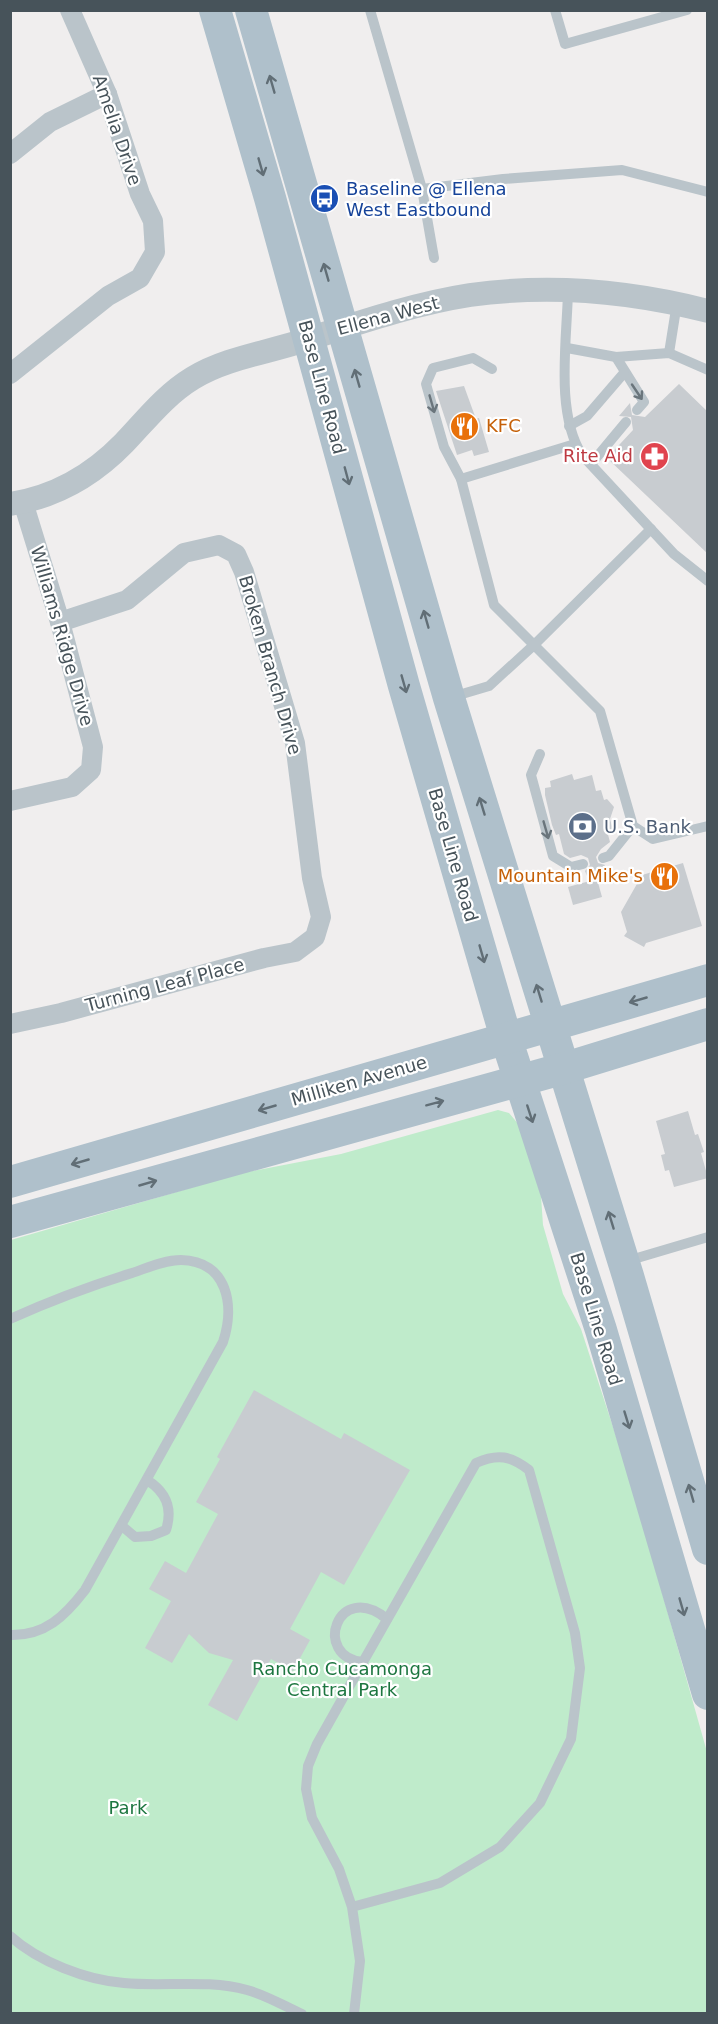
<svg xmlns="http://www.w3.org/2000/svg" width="718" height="2024" font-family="'DejaVu Sans',sans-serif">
<rect width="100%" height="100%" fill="#f0eeee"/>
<path fill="#bfebcb" d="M498,1110L509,1113L520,1126L541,1196L543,1225L563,1294L581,1329L631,1482L707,1752V2013L11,2014V1240L242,1173L341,1154Z"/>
<g fill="#c8ccd0">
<path d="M679,384L708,412V554L607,458L633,430L631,417L619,416L630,403L632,415L645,417Z"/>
<path d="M464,386L476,419L479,418L489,452L474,456L472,450L457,455L436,391Z"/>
<path d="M572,774L574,780L592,775L596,791L601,790L604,800L607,799L614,807L610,819L613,830L607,831L610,842L601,849L596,857L598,863L605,865L606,870L587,876L585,871L590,865L588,858L581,855L570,858L564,854L559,834L556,835L552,825L545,795V788L551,787L550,781Z"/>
<path d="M683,863L702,926L646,943L644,947L624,936L627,932L621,912L642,875Z"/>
<path d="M597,879L602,897L573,905L568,887Z"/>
<path d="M688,1111L695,1135L698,1134L704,1152L701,1153L708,1178L674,1187L669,1170L665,1171L661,1155L665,1154L656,1121Z"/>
<path d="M254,1390L341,1439L344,1433L410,1470L344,1585L321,1572L290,1629L310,1640L293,1671L271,1659L237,1721L208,1705L233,1660L209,1653L189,1634L172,1663L145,1648L171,1601L149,1589L165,1561L186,1573L218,1514L196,1502L220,1459L217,1457Z"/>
</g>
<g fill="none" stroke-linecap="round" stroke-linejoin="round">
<g stroke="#bac4ca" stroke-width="10">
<path d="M370,10L422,189L434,258"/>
<path d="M555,10L565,44L687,10"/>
<path d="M422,189L503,179L622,170L708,192"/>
<path d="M568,291C567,340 555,413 582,455L674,554L708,581"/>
<path d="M567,348L616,357L669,353L708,370"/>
<path d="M669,353L677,303"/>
<path d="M616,357L644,402L637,410"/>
<path d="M569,426L587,416L624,373"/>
<path d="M575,444L461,479L494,605L600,711L633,826L653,839L708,826"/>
<path d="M591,464L626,422"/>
<path d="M461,479L444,447L426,384L433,368L473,358L492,369"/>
<path d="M452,697L489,686L535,644L651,529"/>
<path d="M540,754L531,775L553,856L571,867L583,864"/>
<path d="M603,858L609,856L633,826"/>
<path d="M627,1261L708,1237"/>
<path d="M10,1319C50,1301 90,1286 132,1273C147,1268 164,1260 181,1260C228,1261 235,1306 223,1342L85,1590C65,1616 45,1636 10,1635"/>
<path d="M122,1526L135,1537L151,1536L166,1530C173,1508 166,1492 147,1480"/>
<path d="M363,1662C312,1657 337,1579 387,1619"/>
<path d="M352,1907L440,1883L500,1847L540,1803L571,1739L580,1668L575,1633L529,1470C511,1456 498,1453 476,1463L363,1662L317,1744L308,1766L306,1789L312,1818L339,1869L352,1907L360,1961L354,2014"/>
<path d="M10,1936C39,1962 86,1980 124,1983C164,1987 207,1979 247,1990C266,1995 284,2006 302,2014"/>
</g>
<g stroke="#bac4ca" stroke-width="20">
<path d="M10,154L50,122L107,94"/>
<path d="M10,374L108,296L140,278L155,252L153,221L140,194L107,94L70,10"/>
<path d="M10,801L72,787L91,770L93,747L60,622L23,502"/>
<path d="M10,1024L61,1013L264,958L295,952L315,937L321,917L312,878L295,743L244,572L236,554L219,545L184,553L127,600L60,622"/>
</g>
<path stroke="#bac4ca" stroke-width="24" d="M10,504C56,497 92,476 124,443C146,420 165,395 193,378C224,359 264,353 299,342C355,324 412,304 470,295C549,284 630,291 708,311"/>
<g stroke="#afc0cb" stroke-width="32">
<path d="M215,10L270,198L404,686L506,1038L601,1330L708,1694"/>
<path d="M251,10L449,698L628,1276L708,1549"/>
<path d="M10,1182L708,980"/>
<path d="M10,1222L565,1068L708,1024"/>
</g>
</g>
<defs><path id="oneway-shaft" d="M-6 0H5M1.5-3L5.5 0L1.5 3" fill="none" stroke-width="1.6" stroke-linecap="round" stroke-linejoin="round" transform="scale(1.5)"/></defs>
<g stroke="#616e76">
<use href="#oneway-shaft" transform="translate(272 84) rotate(-106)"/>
<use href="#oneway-shaft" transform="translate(261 167) rotate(74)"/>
<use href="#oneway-shaft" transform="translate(326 272) rotate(-106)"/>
<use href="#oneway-shaft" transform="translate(357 378) rotate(-106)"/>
<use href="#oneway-shaft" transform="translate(347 476) rotate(75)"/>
<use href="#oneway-shaft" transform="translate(426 619) rotate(-106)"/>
<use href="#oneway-shaft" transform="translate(404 684) rotate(74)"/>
<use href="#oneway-shaft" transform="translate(482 806) rotate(-107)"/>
<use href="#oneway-shaft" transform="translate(482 954) rotate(74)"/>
<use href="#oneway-shaft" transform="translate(539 993) rotate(-107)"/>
<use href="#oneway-shaft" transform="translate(638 1000) rotate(164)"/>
<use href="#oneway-shaft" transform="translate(435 1103) rotate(-15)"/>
<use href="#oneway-shaft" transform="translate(267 1108) rotate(164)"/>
<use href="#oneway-shaft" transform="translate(530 1114) rotate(72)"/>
<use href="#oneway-shaft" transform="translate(80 1162) rotate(164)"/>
<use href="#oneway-shaft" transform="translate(148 1183) rotate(-16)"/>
<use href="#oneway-shaft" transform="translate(611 1220) rotate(-107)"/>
<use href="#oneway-shaft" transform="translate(627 1420) rotate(73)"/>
<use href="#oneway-shaft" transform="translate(691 1493) rotate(-106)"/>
<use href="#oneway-shaft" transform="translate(682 1607) rotate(74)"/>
</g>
<g stroke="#6a757c">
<use href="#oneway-shaft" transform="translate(637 392) rotate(56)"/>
<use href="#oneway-shaft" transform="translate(432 404) rotate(74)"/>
<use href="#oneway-shaft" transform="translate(546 830) rotate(74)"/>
</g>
<defs>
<symbol id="bus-disc" viewBox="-11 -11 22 22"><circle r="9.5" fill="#1a4fb4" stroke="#fff"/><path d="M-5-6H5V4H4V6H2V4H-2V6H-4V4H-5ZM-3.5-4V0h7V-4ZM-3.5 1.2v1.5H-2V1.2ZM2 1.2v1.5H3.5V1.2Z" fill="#fff"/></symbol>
<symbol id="restaurant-disc" viewBox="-11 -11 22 22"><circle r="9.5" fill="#e8710a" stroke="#fff"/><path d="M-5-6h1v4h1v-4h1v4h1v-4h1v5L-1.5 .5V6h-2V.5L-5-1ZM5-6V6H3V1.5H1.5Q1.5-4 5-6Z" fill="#fff"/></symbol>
<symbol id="pharmacy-disc" viewBox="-11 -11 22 22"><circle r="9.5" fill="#e0444e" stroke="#fff"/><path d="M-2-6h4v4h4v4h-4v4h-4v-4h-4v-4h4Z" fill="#fff"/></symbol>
<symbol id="bank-disc" viewBox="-11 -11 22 22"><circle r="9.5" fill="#5c6f8a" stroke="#fff"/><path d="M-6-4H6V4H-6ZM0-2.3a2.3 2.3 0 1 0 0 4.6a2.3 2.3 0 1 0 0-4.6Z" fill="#fff"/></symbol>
</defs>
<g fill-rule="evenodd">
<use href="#bus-disc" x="308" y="182" width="33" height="33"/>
<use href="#restaurant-disc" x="448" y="410" width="33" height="33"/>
<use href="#pharmacy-disc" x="638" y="440" width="33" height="33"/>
<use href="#bank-disc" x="566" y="810" width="33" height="33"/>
<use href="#restaurant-disc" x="648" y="860" width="33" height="33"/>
</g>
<g text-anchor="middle" stroke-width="4.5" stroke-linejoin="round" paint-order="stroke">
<g font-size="18" fill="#47535a" stroke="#fff">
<text transform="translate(117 130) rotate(71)" y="6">Amelia Drive</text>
<text transform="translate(388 316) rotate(-15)" y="6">Ellena West</text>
<text transform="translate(322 387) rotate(75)" y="6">Base Line Road</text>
<text transform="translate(62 636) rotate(74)" y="6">Williams Ridge Drive</text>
<text transform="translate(270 665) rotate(74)" y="6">Broken Branch Drive</text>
<text transform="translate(453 855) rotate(74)" y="6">Base Line Road</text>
<text transform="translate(165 985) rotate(-15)" y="6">Turning Leaf Place</text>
<text transform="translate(359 1081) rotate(-16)" y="6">Milliken Avenue</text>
<text transform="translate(596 1319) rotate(73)" y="6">Base Line Road</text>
</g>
<g font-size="18" fill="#164399" stroke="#fff" text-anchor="start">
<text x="346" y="195">Baseline @ Ellena<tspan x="346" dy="21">West Eastbound</tspan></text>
</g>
<g font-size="18" fill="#c56008" stroke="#fff" text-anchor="start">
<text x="486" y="432">KFC</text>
<text x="643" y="882" text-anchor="end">Mountain Mike's</text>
</g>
<g font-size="18" fill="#be3a42" stroke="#fff" text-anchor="end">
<text x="633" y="462">Rite Aid</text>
</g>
<g font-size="18" fill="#4e5e75" stroke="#fff" text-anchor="start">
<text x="604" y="833">U.S. Bank</text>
</g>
<g font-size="18" fill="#1d7640" stroke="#fff">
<text x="342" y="1675">Rancho Cucamonga<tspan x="342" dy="21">Central Park</tspan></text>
<text x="128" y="1814">Park</text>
</g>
</g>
<rect width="718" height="2024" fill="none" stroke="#47535a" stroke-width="24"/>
</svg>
